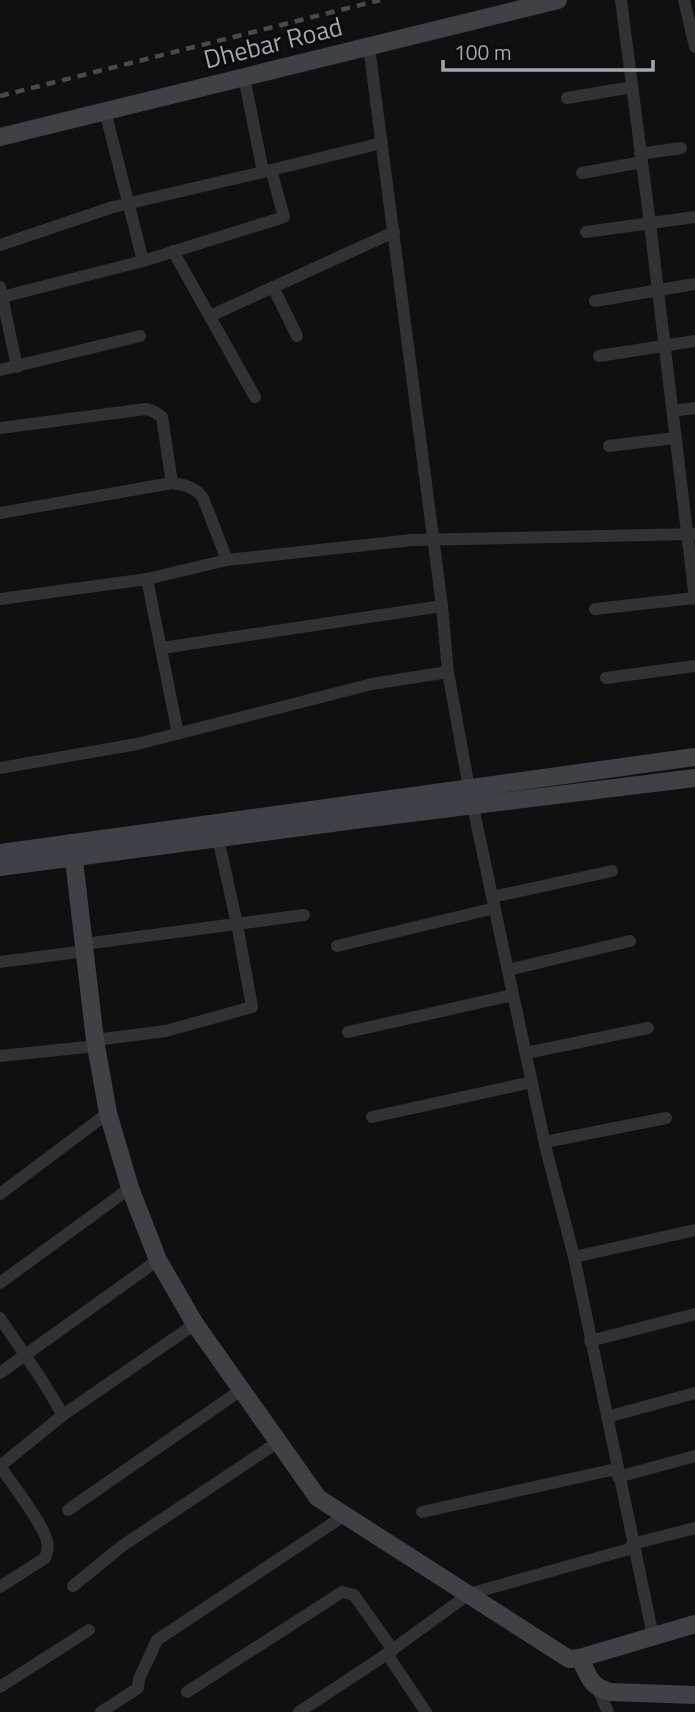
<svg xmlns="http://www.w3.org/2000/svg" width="695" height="1712" font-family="'Titillium Web',sans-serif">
<rect width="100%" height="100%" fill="#101011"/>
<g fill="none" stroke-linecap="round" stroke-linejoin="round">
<g stroke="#313236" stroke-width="12">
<path d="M621,0L650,224L695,599"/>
<path d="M684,0L695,47"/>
<path d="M369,47L442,606L448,672L469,788L546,1149L574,1257L653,1636"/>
<path d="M244,77L263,172L382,143"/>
<path d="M567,98L632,87"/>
<path d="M640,154L681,148"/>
<path d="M582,173L642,162"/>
<path d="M586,232L695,217"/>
<path d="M0,245L113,207L263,172"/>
<path d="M173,251L255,397"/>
<path d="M143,261L284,217L271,170"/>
<path d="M0,287L17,367"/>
<path d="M273,287L297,336"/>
<path d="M2,297L143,261L105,111"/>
<path d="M595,301L695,284"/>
<path d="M210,316L394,232"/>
<path d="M599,356L695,341"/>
<path d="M0,370L140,336"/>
<path d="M673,411L695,408"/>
<path d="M0,428L146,409L155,412L162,417L172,483"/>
<path d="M609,446L675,438"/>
<path d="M0,513L172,483C185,485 195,487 203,498L227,560"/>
<path d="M147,579L178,734"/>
<path d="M0,599L147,579L227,560L412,540L695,534"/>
<path d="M595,609L695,598"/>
<path d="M162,648L442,606"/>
<path d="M606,678L695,666"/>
<path d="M0,768L137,744L372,684L448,672"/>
<path d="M492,897L612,871"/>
<path d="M84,944L304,915"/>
<path d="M337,946L495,908"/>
<path d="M0,962L85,951"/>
<path d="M508,970L630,941"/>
<path d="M348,1032L513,995"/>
<path d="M95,1040L166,1031L252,1007L237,924L218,838"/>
<path d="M526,1053L648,1028"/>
<path d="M0,1056L96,1046"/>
<path d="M372,1117L532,1082"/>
<path d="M545,1142L666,1118"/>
<path d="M0,1194L108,1113"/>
<path d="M574,1257L695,1230"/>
<path d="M0,1283L130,1188"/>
<path d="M0,1318L42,1380L63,1415"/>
<path d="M590,1341L695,1314"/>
<path d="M0,1373L158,1260"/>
<path d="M607,1417L695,1393"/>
<path d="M0,1466L63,1415L195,1324"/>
<path d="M0,1466C11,1483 44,1524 47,1542C49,1548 47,1553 45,1558L0,1587"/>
<path d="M618,1477L695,1456"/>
<path d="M68,1510L241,1390"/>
<path d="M422,1512L616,1469"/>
<path d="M632,1544L695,1528"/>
<path d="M73,1586L122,1546L278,1442"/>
<path d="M387,1654L426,1712"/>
<path d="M0,1687L89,1630"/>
<path d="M598,1689L608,1712"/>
<path d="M187,1692L342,1592L354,1595L393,1650"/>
<path d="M101,1712L138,1688L139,1679L157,1640L345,1515"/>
<path d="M299,1712L381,1658L469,1594L633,1548"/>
</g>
<g stroke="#3f4146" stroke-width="18">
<path d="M0,137L558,0"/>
<path d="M72,843L95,1040L108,1113L130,1188L158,1260L195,1324L318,1498L569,1659L580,1658L695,1624"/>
<path d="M0,853L695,757"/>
<path d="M0,867L362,819L695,778"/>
<path d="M580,1658C589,1677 590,1687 611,1692L695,1695"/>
</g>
<path stroke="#484a4f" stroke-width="4.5" stroke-dasharray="9 7" stroke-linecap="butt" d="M0,96L380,0"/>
</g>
<g text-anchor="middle" stroke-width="6" stroke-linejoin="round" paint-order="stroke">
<g font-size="26" fill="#a1a7b2" stroke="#0b0b0c">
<text transform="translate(273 43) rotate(-14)" y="9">Dhebar Road</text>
</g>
</g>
<path d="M443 60v10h210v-10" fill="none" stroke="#a1a7b2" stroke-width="3.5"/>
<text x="454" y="60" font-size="21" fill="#a1a7b2" stroke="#0b0b0c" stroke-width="5" paint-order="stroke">100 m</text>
</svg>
